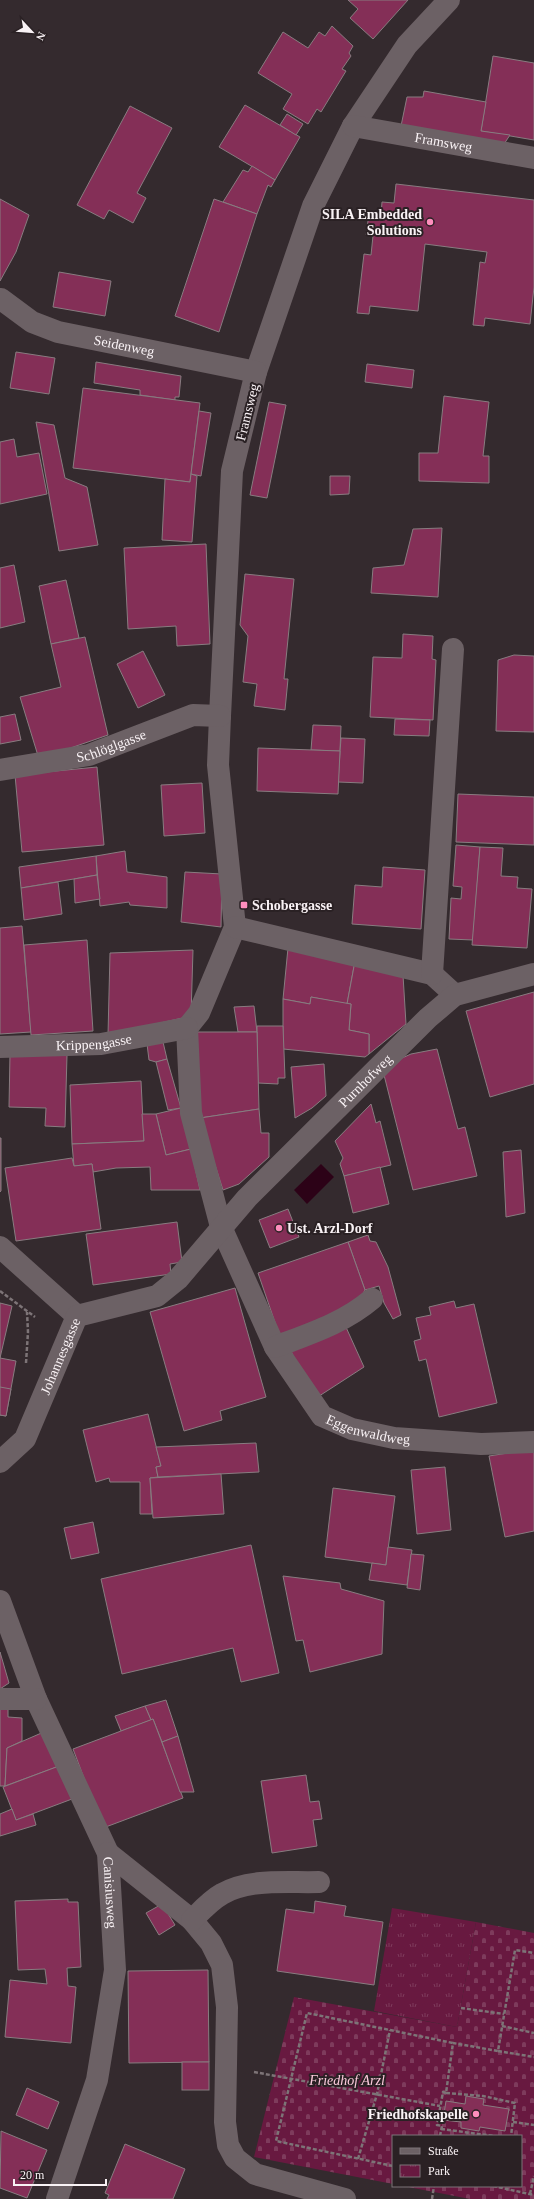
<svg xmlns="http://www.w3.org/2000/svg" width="534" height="2199" font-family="'Times New Roman',serif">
<defs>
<pattern id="cemetery-stones" width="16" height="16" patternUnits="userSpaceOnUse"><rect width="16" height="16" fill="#681940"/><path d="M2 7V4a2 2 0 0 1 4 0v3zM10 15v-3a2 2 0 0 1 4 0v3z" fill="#7e3b5c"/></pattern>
<pattern id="park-tufts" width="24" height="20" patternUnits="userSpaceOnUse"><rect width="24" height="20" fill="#681940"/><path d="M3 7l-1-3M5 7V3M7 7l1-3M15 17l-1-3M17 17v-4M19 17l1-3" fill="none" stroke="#7e3b5c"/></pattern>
</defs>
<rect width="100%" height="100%" fill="#342a2e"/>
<path fill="url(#cemetery-stones)" d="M476,1922L534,1933V2199H470L403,2186H521V2136H393V2184L254,2157L294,1997L457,2027Z"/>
<path fill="url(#park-tufts)" d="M392,1908L476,1922L457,2027L374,2011Z"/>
<path fill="#2c0217" d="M321,1164L334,1177L307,1204L294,1190Z"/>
<g fill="#842f57" stroke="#887c80">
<path d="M348,0H408L373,39L350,18L358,9Z"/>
<path d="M332,26L353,46L349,53L351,56L342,69L346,71L321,112L317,109L308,124L283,109L292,94L258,73L283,32L308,48L319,32L325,36Z"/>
<path d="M493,56L534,63V140L481,131Z"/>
<path d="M424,91L486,102L481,131L510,135L504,144L401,126L407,97H423Z"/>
<path d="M245,105L300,137L275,180L219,147Z"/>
<path d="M130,106L172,128L137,193L146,198L133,223L109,210L104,219L77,205Z"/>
<path d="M287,114L303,124L296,135L280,125Z"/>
<path d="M252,166L275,180L271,187L268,185L257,214L223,202L243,170L248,172Z"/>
<path d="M396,184L534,200V287L530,324L485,318L484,326L473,325L480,262L485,263L487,252L425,244L418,311L370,306L369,314L357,313L364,254L371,255L373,236L366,235L369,214L381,215L382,202L394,203Z"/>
<path d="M0,199L29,215L16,252L0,281Z"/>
<path d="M214,199L257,214L219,332L175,316Z"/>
<path d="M59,272L111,281L105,316L53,307Z"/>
<path d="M16,352L55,358L49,394L10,388Z"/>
<path d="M96,362L181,376L179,397H175V400L140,395V390L94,383Z"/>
<path d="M367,364L414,370L412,388L365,382Z"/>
<path d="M83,388L200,403L190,482L73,468Z"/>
<path d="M444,396L489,402L483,456H489V483L419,481V453H438Z"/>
<path d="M269,402L286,405L267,498L250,495Z"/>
<path d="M199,411L211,413L201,476L191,474Z"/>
<path d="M36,422L54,425L65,478L87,487L98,545L59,551Z"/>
<path d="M14,439L17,457L39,453L47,494L0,504V442Z"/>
<path d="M191,474L197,476L192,542L162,540L165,479L190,482Z"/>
<path d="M330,476H350L349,494L330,495Z"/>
<path d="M442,528L438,597L371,593L373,568L404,565L413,529Z"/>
<path d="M206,544L210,644L177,646L176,626L128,629L124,548Z"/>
<path d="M14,565L25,622L0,628V568Z"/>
<path d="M245,574L294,579L284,679H288L285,710L254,706L257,684L243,682L248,636L240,625Z"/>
<path d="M66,580L79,638L51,644L39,586Z"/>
<path d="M403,634L433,636L432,659L436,660L433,720L370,717L373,657L402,658Z"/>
<path d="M85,637L108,735L39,759L20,697L61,687L51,644Z"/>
<path d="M143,651L165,695L138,708L117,664Z"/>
<path d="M514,655L534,656V732L496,731L498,660Z"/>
<path d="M15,714L21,740L0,744V717Z"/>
<path d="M395,719L430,720L429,736L394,735Z"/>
<path d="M313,725L341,726L340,751L311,750Z"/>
<path d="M341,738L365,739L363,783L338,782Z"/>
<path d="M258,748L340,751L338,794L257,791Z"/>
<path d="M97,767L104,845L22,852L15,775Z"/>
<path d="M202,783L205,833L164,836L161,785Z"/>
<path d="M458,794L534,797V845L456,842Z"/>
<path d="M456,845L480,847L473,940L449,939L451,898L461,899L462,887L453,886Z"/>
<path d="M480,847L503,848L501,876L518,877L517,888L532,889L527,948L472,945Z"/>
<path d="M125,851L127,872L167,877V908L130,905L129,902L100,906L96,856Z"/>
<path d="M96,856L97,875L21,888L19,867Z"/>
<path d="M383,867L425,870L421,929L352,924L355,885L382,887Z"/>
<path d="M185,872L222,874L221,927L181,922Z"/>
<path d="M97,875L100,899L75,903L74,879Z"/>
<path d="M58,882L62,914L24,920L21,888Z"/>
<path d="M22,926L31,1032L0,1034V928Z"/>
<path d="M87,940L93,1031L31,1035L24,945Z"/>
<path d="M288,948L355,961L347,1004L311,997L310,1004L283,999Z"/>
<path d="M193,950L191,1016L108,1035L110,953Z"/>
<path d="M355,961L403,975L406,1024L369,1054V1034L349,1030L351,1004H347Z"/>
<path d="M534,992V1084L490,1097L466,1011Z"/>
<path d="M311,997L351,1004L349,1030L369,1034V1054L365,1057L283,1049V999L310,1004Z"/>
<path d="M254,1006L257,1032H238L234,1007Z"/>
<path d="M257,1026H283L285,1078H278V1084L258,1083Z"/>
<path d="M197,1032H257L259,1109L200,1118Z"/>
<path d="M163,1042L167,1059L156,1062L149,1060L147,1044Z"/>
<path d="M437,1049L458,1129L465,1127L477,1176L413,1190L382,1067L411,1054Z"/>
<path d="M10,1054L67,1055L65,1127L45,1126L46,1108L9,1107Z"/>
<path d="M167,1059L181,1108L168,1110L156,1062Z"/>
<path d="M324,1064L326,1096L312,1108L295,1118L291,1067Z"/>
<path d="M141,1081L144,1141L72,1144L70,1085Z"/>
<path d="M371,1104L376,1123L380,1121L391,1165L344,1176L340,1164L343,1158L335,1141Z"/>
<path d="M181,1108L191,1149L166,1155L156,1114Z"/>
<path d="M259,1109L261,1133H269V1157L239,1184L223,1190L200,1118Z"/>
<path d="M142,1114H156L166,1155L191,1149L200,1190H151L150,1167L116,1168L93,1172L92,1164L74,1166L72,1144L144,1141Z"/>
<path d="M1,1138V1191L0,1192V1138Z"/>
<path d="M521,1150L525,1213L506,1217L503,1152Z"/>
<path d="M72,1158L74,1166L92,1164L101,1229L16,1241L5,1168Z"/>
<path d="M380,1167L389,1204L353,1213L344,1176Z"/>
<path d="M288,1209L299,1237L270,1248L259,1220Z"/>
<path d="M177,1222L182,1262L170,1264L171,1274L93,1285L86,1234Z"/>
<path d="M368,1235L370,1241L376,1242L388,1267L401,1315L393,1319L384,1303L379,1286L365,1290L348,1242Z"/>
<path d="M348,1242L365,1290L358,1302L280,1337L258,1273Z"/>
<path d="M235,1288L266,1397L220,1411L222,1420L184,1431L150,1312Z"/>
<path d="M454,1301L456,1308L474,1304L497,1403L439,1417L426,1359L419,1361L414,1341L421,1339L416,1318L431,1315L429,1307Z"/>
<path d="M0,1303L12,1306L0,1358Z"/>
<path d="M345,1325L364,1367L313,1400L291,1351Z"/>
<path d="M0,1358L16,1361L6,1416L0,1415Z"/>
<path d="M0,1387L11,1389L6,1416L0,1415Z"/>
<path d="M148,1414L161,1466L156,1467L158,1477L150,1478L152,1514H140V1482H110L109,1478L96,1482L83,1430Z"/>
<path d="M256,1443L259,1472L158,1477L156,1467L161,1466L156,1447Z"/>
<path d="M534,1449V1531L505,1537L489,1456Z"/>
<path d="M445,1467L451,1530L417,1534L411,1470Z"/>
<path d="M221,1474L224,1514L153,1518L150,1478Z"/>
<path d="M333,1488L395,1496L386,1565L325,1557Z"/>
<path d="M93,1522L99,1553L71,1559L64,1528Z"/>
<path d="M251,1545L279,1673L241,1682L233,1648L122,1674L101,1579Z"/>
<path d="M388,1547L412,1550L407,1585L369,1580L372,1563L386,1565Z"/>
<path d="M411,1554L424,1555L420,1590L407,1588Z"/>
<path d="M283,1576L340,1583L341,1589L384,1601L382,1654L310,1672L303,1640L296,1641Z"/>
<path d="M0,1652L9,1683L0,1689Z"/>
<path d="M166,1700L178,1736L162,1742L153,1719L151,1720L145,1706Z"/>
<path d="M145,1706L151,1720L121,1731L115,1716Z"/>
<path d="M0,1709H8V1717L22,1718V1741L7,1748L5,1786H0Z"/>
<path d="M153,1719L183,1798L103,1828L73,1749Z"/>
<path d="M46,1731L59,1766L5,1786L7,1748Z"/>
<path d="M178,1736L194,1792H180L162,1742Z"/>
<path d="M59,1766L72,1799L16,1820L3,1787Z"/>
<path d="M306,1775L310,1802L319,1801L322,1819L313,1820L317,1846L272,1853L261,1781Z"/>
<path d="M12,1809L16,1820L33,1814L36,1825L0,1836V1814Z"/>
<path d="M68,1899V1902H78L81,1967L67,1968L68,1986L76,1987L71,2043L5,2037L10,1980L47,1984L45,1969L18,1970L15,1901Z"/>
<path d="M315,1901L346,1906L344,1916L383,1922L374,1985L277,1971L286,1909L314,1913Z"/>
<path d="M162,1904L175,1925L159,1935L146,1913Z"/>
<path d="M208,1970L209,2062L129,2063L128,1971Z"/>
<rect x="182" y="2062" width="27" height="28"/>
<path d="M27,2088L59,2102L48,2129L16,2115Z"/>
<path d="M466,2096L484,2099L483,2105L509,2109L505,2131L480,2127L479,2131L461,2128V2122L443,2120L446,2101L465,2104Z"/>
<path d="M1,2131L47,2150L27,2198L0,2188Z"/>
<path d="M125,2144L185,2169L173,2199H107L109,2195L105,2193Z"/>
</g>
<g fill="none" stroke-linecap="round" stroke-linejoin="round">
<g stroke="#7d7477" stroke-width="2.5" stroke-dasharray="4 2" stroke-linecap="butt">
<path d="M0,1291L35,1317"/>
<path d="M26,1363L28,1332L27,1312"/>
<path d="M461,2008L504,2014"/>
<path d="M502,2026L534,2033"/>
<path d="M498,2051L534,2057"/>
<path d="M254,2072L440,2106"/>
<path d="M446,2093L483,2096L515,2103L511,2136"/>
<path d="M513,2122L534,2125"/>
<path d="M441,2129L494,2136"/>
<path d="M440,2136L442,2126L437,2125L443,2092L446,2093L453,2043L498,2051L515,1950L534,1953"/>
<path d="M358,2159L377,2094L390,2030"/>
<path d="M393,2166L276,2141L307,2013L453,2043"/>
<path d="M493,2186L534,2195"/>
<path d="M530,2194L534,2176"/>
<path d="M432,2199L434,2186"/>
</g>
<g stroke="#6c6165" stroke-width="22">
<path id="s1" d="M449,0L407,45L353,126L313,206L256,372L232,471L220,716L218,765L235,927L199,1013L187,1028L191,1113L221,1227L275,1347L322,1416L352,1429L394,1438L481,1444L534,1442"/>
<path id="s2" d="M353,126L534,158"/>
<path id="s3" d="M1,299L32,322L58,332L256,372"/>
<path id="s4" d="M0,770L89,755L193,715L220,716"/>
<path d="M235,927L432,974L455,995"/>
<path d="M432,974L453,649"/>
<path id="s5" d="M0,1047L101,1044L187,1028"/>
<path d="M0,1247L77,1316"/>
<path d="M275,1347C309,1334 344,1323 372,1299"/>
<path id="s6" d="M0,1462L25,1439L77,1316L157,1296L178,1279L247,1198L428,1018L455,995L534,974"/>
<path id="s7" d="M0,1601L36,1699L108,1853L115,1970L97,2080L57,2199"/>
<path d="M0,1699H36"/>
<path d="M108,1853L192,1920L211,1943L222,1965L227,2007L225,2122L228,2145L235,2158L255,2174L345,2199"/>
<path d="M192,1920C201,1911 211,1900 222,1894C249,1878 288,1883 319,1882"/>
</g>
</g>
<g fill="#fe8ebd" stroke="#2a2124" stroke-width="1.5">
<circle cx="430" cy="222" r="4"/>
<rect x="240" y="901" width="8" height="8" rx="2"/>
<circle cx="279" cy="1228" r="4"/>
<circle cx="476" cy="2114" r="4"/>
</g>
<g text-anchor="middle" stroke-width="4" stroke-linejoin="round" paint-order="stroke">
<g font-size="14" fill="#f9f2f5" stroke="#2a2124">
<text dy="5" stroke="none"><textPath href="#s2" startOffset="92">Framsweg</textPath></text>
<text dy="5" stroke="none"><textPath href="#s3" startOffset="134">Seidenweg</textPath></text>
<text transform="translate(247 412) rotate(-76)" y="5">Framsweg</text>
<text dy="5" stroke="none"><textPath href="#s4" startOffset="114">Schlöglgasse</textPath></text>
<text dy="5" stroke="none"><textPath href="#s5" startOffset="94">Krippengasse</textPath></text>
<text dy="5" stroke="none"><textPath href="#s6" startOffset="550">Purnhofweg</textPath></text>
<text dy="5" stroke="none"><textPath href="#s6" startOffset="124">Johannesgasse</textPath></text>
<text dy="5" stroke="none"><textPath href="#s1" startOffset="1562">Eggenwaldweg</textPath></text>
<text dy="5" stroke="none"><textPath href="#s7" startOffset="314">Canisiusweg</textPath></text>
</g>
<g font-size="14" font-weight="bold" fill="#f9f2f5" stroke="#2a2124" text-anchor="end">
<text x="422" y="219">SILA Embedded<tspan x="422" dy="16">Solutions</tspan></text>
<text x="252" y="910" text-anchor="start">Schobergasse</text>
<text x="287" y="1233" text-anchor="start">Ust. Arzl-Dorf</text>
<text x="468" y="2119">Friedhofskapelle</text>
</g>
<g font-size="14" font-style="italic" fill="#fbc9db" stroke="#2a2124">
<text x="347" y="2085">Friedhof Arzl</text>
</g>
</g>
<rect x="392" y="2135" width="130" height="52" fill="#2a2124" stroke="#7d7578"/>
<rect x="400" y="2148" width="20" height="6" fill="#6c6165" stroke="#7d7578"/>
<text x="428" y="2155" font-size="12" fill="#f9f2f5">Straße</text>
<rect x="400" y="2165" width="20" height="12" fill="url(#park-tufts)" stroke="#7d7578"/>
<text x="428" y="2175" font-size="12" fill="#f9f2f5">Park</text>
<g transform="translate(32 32) rotate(116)" stroke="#2a2124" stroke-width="3" paint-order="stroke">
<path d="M0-3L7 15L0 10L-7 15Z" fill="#f9f2f5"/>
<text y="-6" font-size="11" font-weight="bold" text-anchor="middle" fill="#f9f2f5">N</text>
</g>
<path d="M14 2179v6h92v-6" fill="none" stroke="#f9f2f5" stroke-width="2"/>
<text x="20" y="2179" font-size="12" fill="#f9f2f5" stroke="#2a2124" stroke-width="3" paint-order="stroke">20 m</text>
</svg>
